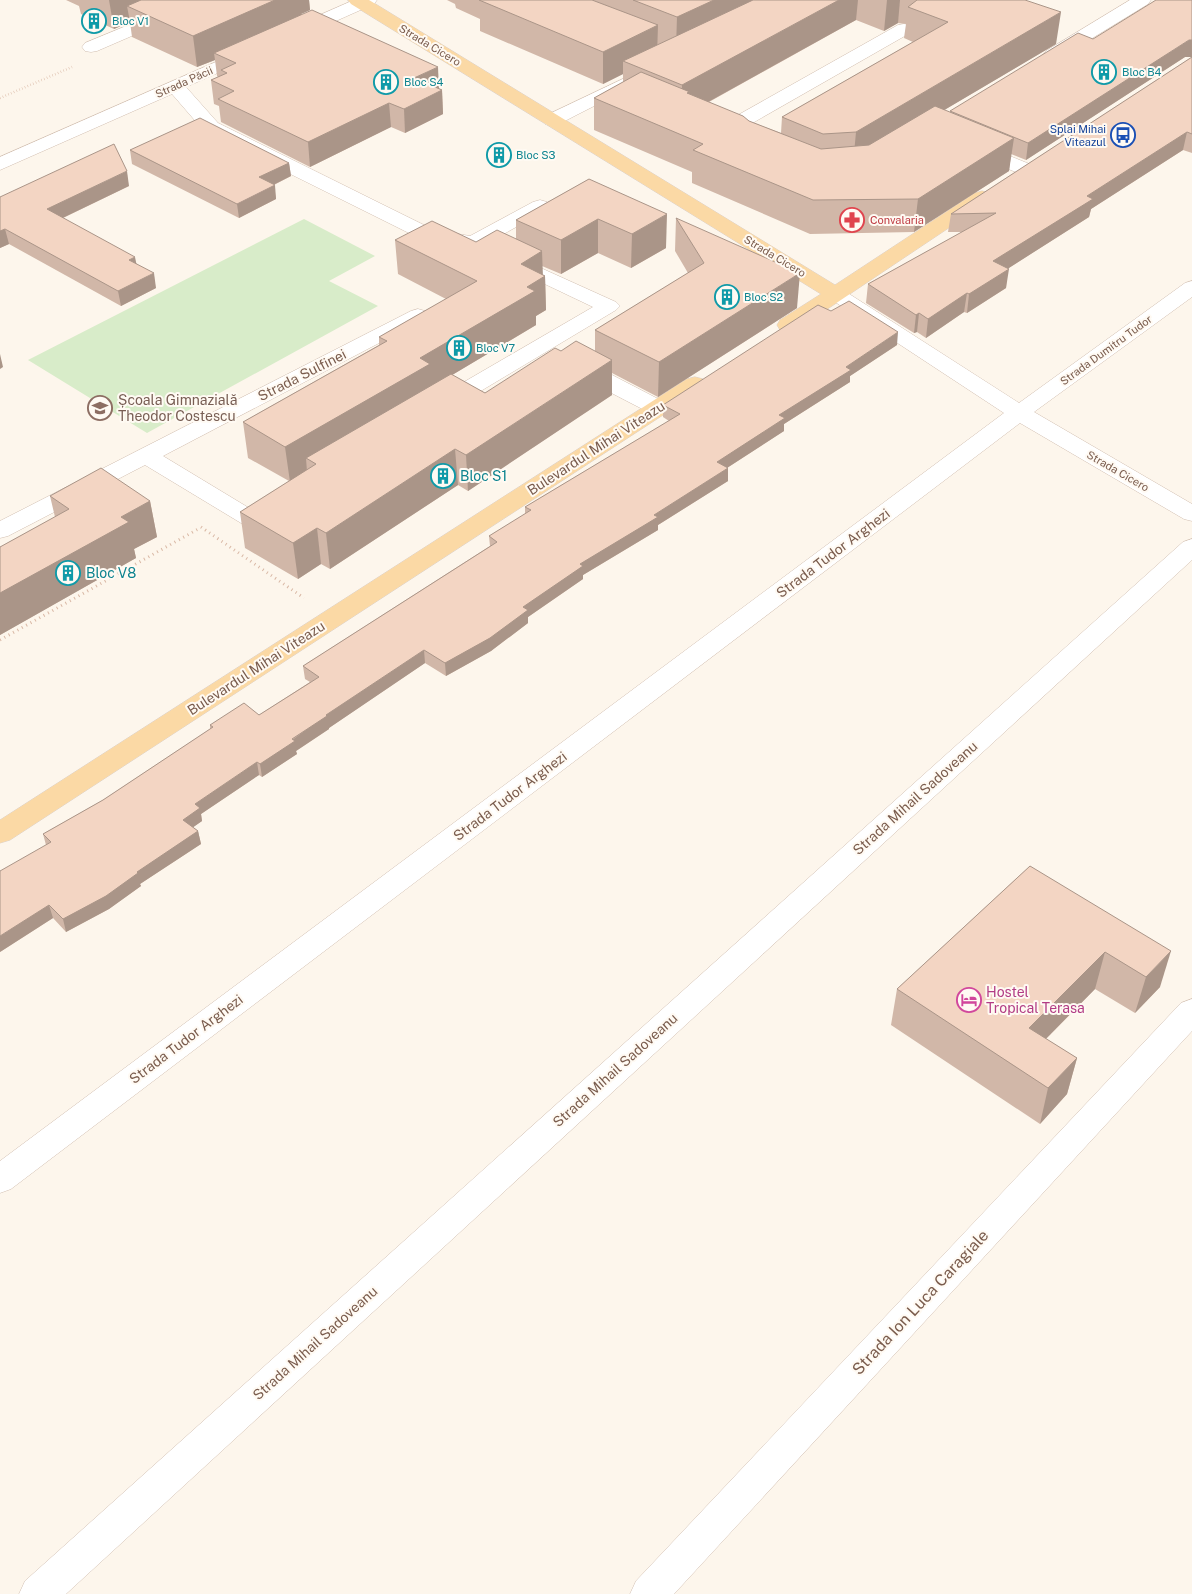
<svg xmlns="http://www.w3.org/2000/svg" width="1192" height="1594" font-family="'Public Sans',sans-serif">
<rect width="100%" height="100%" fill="#fdf6ec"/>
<path fill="#d8ecc9" d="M304,219L375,256L329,281L378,306L147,433L28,360Z"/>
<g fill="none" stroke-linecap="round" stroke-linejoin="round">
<defs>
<g id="minor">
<path d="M354,0H377L374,4L300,37L294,38L288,37L285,33L288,29Z"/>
<path d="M1130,0H1151L1148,4L1058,59L1052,60L1046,59L1043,55L1046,51Z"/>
<path d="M165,10L171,11L174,15L171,19L97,51L91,52L85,51L82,47L85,43Z"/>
<path d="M904,24L910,25L913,29L910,33L742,129L751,138L749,142C737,145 726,138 720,128L722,124L898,25Z"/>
<path d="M250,47L256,48L259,52L256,56L186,87L218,123L434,230L470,236L533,202L540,200L547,202L550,206L547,210L480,247L473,249L421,239L204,131L172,94L0,170V157Z"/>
<path d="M627,77L633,78L636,82L633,86L559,124L552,126L545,124L543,120L545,116Z"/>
<path d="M975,142L1032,165L1035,169L1032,173L1025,175L1018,173L968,152L965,148L968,144Z"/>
<path d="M512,255L616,302L620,306L616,310L449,410L441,412L433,410L430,405L433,400L593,307L505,265L502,261L505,257Z"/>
<path d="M1192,281V297L1034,412L1192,504V521L1184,519L1020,423L11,1189L0,1193V1161L1004,413L829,298L826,294L829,290L836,288L843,290L1019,403L1185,283Z"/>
<path d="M418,309L425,311L429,315L425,319L163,456L249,508C260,502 268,497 280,500L284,505C275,517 255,527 241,523L145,465L8,536L0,538V521L411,311Z"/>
<path d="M579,360L587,362L666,403L669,408L666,413L658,415L650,413L571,372L568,367L571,362Z"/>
<path d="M1192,539V560L66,1594H19L25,1581L1183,542Z"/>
<path d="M1192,999V1031L674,1594H630L636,1581L1181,1003Z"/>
</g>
<g id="major">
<path d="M348,0H369L835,285L975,193L982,191L989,193L992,197L989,201L796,330L788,331L780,330L777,325L780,320L821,294L351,4Z"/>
<path d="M695,377L703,379L706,384L703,389L10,840L0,843V820L687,379Z"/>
</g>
</defs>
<use href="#minor" stroke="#d1beb0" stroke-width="1"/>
<use href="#major" stroke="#dad1cd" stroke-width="1"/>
<path stroke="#d9b8a5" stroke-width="2.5" stroke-dasharray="0.5 2.5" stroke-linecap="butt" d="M0,98L72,67"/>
<g stroke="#d9b8a5" stroke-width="3" stroke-dasharray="1 4" stroke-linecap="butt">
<path d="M201,527L304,598"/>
<path d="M0,640L200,528"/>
</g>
<use href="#minor" fill="#fff" fill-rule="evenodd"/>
<use href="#major" fill="#fbd9a5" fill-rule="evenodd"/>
</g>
<g fill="#d1b7a8" fill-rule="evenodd">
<path d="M66,0H309L310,10L301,14L442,90L443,114L405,133L391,127L310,167L221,122L219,106L214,104L211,80L218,77L217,76L215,60L197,67L132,37L130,22L114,29L81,14L79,6Z"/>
<path d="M447,0H1025L1056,44L944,110L950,113V111L1093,39L1185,57L1026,160L1011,154L1009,171L914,232L810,234L692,183V172L594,130V98L623,82V74L603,84L480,31V19L456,8L455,4ZM856,20L884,31L898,23L906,24L904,38L913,42L782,117L781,133L749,121L709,102Z"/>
<path d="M1192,57V153L1183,150L1091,209L1089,217L1007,269L1006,288L967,313L964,312L926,338L917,332L914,333L866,303L868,284L962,232H948L951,214Z"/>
<path d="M130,150L289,163L291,176L274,185L276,199L239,218L132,164Z"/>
<path d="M589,179L666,248L631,268L598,253L561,274L542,266V274L545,276L546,310L536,316V325L452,375L485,393L561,351H595V330L688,273L675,251L676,218L797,308L658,397L612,373V395L468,491L458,485L330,569L321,564L298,579L245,548L240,512L289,481L248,458L243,422L379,345V337L446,299L398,274L395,240L476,242L516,239V220Z"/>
<path d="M129,186L63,218L136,263L156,288L121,306L9,244L0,248V197Z"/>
<path d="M897,345L850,376V382L784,424V431L727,468H728V481L658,525V530L583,575V579L528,617V623L491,651L446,676L425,663L329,728V729L296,751L297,754L262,777L259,775L201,814L202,821L193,827L198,831L201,844L140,884L141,886L109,909L66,932L53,918L0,952L46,845L43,834L103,800L210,729V725L259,715L310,682L305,679L303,666L490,546L489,536L525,514V507L669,421L663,417V405Z"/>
<path d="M50,496L150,501L157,537L134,549L136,558L0,635V547L55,517Z"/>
<path d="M1030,866L1160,987L1135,1013L1095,989L1046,1039L1077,1058L1067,1094L1040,1124L891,1025L897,989Z"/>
</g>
<g fill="#aa9588">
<path d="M109,0H182L127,6L130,22L114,29Z"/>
<path d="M275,0H309L310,10L301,14L302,19L214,53L215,60L197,67L193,36Z"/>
<path d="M714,0H779L676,48L677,17Z"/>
<path d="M839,0H858L856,20L681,117L682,85Z"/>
<path d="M887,0H900L898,23L884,31Z"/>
<path d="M1061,12L1056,44L853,164L856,132Z"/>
<path d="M658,25L657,56L623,61V74L603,84V52Z"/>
<path d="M1189,40H1192V57H1185L1026,160L1028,143Z"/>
<path d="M438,67L439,90L414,78Z"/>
<path d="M442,90L443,114L405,133L404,109Z"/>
<path d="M389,103L391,127L310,167L308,142Z"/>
<path d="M1187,132L1183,150L1091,209L1089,217L990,280L993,261L1087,196Z"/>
<path d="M1014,138L1009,171L914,232L918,199Z"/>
<path d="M289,163L291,176L261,191L259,177Z"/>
<path d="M127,171L129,186L50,224L47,209Z"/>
<path d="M275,185L276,199L239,218L237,204Z"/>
<path d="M667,214L666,248L631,268L632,234Z"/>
<path d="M598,219V253L561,274V240Z"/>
<path d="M5,229L9,244L0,248V231Z"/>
<path d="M542,251L543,277L545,276L546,310L536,316V325L432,387L316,464L306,458L307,472L290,482L285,447L420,358L521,264Z"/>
<path d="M135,257L138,272L129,260Z"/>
<path d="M1009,269L1006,288L967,313L969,294Z"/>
<path d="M154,273L156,288L121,306L118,291Z"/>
<path d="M800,273L797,308L658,397L659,362Z"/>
<path d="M967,293L964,312L926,338L928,319Z"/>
<path d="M919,313L917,332L914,333L916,315Z"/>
<path d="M898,332L897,345L850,376V382L784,424V431L716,475L717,462L779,415L846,367Z"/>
<path d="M0,354L3,367L0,369Z"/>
<path d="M612,360V395L468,491L466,455Z"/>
<path d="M455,449L458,485L330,569L326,533Z"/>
<path d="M728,468V481L658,525V530L583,575V579L528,617V623L491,651L446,676L445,663L523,607L580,564L654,515Z"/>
<path d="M150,501L157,537L134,549L136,558L0,635V593L121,517Z"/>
<path d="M317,528L321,564L298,579L293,543Z"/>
<path d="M424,650L425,663L329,728V729L296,751L297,754L262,777L260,764L326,715Z"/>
<path d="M257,762L259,775L201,814L202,821L185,833L183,820L195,804Z"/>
<path d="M198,831L201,844L140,884L141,886L109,909L66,932L63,919Z"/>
<path d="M49,905L53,918L0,952V936Z"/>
<path d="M1171,951L1160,987L1135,1013L1146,977Z"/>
<path d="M1105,952L1095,989L1021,1064L1029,1028Z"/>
<path d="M1077,1058L1067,1094L1040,1124L1048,1088Z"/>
</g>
<g fill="#f3d5c3" stroke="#aa9588">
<path d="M141,0H275L193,36L127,6Z"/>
<path d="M479,0H592L658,25L603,52Z"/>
<path d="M633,0H714L677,17Z"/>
<path d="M753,0H839L682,85L623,61Z"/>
<path d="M917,0H1025L1061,12L856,132L823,134L782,117L948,22L908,7Z"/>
<path d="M1156,0H1192V40H1189L1028,143L950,111L1078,33L1093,39Z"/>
<path d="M312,10L438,67L414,78L442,90L404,109L389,103L308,142L218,99L234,91L211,80L227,73L221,70L236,63L214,53Z"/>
<path d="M1192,57V134L1187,132L1087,196L1093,199L993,261L1009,269L969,294L967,293L928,319L919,313L916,315L868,284L996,213L951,214Z"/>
<path d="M641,72L690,92L687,93L743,116L749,121L821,149L869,145L935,106L1014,138L918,199L813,200L693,150L703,144L594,98Z"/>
<path d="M200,118L289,163L259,177L275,185L237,204L130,150Z"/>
<path d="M114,144L127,171L47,209L135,257L129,260L154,273L118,291L5,229L0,231V197Z"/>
<path d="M589,179L667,214L632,234L598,219L561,240L516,220Z"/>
<path d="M676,218L800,273L659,362L595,330L704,263Z"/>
<path d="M432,221L476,242L497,230L542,251L521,264L545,276L527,287L535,291L420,358L430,364L285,447L243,422L387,341L379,337L477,281L395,240Z"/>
<path d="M849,301L898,332L846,367L851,370L779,415L785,418L717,462L728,468L654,515L658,517L580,564L583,566L523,607L528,610L490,638L445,663L424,650L326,715L327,716L292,739L295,741L260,764L257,762L195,804L200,808L183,820L198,831L137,872L138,873L106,896L63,919L49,905L0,936V871L51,842L43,834L103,800L213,727L210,725L244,703L259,715L319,677L303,666L497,542L489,536L531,510L525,507L680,414L663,405L818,305L831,311Z"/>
<path d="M576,341L612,360L466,455L455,449L326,533L317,528L293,543L240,512L316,464L306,458L451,374L485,393L555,348L561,351Z"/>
<path d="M101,468L150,501L121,517L129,522L0,593V547L69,509L50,496Z"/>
<path d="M1030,866L1171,951L1146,977L1105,952L1029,1028L1077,1058L1048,1088L897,989Z"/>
</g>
<defs>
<symbol id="building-ring" viewBox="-11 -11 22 22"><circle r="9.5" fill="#fffaf3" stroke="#0f9aa8" stroke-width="1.5"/><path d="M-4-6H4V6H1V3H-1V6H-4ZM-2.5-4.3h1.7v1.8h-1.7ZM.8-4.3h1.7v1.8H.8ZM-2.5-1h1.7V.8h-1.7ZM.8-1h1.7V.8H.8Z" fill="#0f9aa8"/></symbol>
<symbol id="bus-ring" viewBox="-11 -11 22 22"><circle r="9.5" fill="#fffaf3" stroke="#1a4fb4" stroke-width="1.5"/><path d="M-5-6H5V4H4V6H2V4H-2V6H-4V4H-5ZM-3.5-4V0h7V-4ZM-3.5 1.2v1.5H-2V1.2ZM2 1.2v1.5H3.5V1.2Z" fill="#1a4fb4"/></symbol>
<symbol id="pharmacy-ring" viewBox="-11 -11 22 22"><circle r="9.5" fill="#fffaf3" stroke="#e0444e" stroke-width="1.5"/><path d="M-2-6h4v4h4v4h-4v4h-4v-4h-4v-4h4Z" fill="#e0444e"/></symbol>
<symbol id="school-ring" viewBox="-11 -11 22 22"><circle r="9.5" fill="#fffaf3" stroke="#8d6e63" stroke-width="1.5"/><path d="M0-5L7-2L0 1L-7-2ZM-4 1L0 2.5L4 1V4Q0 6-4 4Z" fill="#8d6e63"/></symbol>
<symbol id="hotel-ring" viewBox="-11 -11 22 22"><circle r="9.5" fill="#fffaf3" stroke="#d1479c" stroke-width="1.5"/><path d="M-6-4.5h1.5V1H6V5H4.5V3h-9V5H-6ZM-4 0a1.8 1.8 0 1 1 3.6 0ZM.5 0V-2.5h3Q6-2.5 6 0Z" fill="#d1479c"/></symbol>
</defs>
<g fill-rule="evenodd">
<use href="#building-ring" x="80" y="7" width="28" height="28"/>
<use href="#building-ring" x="1090" y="58" width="28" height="28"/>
<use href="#building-ring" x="372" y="68" width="28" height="28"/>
<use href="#bus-ring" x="1109" y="121" width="28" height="28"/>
<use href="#building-ring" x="485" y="141" width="28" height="28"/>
<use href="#pharmacy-ring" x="838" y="206" width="28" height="28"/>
<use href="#building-ring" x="713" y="283" width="28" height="28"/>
<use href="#building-ring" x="445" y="334" width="28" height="28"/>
<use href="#school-ring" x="86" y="394" width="28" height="28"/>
<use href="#building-ring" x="429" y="462" width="28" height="28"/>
<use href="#building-ring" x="54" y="559" width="28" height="28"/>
<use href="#hotel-ring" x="955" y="986" width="28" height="28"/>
</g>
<g text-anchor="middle" stroke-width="4" stroke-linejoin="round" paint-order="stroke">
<g font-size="11" fill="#0d838f" stroke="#fffaf3" text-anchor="start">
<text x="112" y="25">Bloc V1</text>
<text x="1122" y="76">Bloc B4</text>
<text x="404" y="86">Bloc S4</text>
<text x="516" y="159">Bloc S3</text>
<text x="744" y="301">Bloc S2</text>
<text x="476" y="352">Bloc V7</text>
</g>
<g font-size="11" fill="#7a5c4d" stroke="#fffaf3">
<text transform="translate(430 45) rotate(31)" y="4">Strada Cicero</text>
<text transform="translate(184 82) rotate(-24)" y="4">Strada Păcii</text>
<text transform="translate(775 256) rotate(31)" y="4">Strada Cicero</text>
<text transform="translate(1106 350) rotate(-36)" y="4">Strada Dumitru Tudor</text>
<text transform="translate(1118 471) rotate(30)" y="4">Strada Cicero</text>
</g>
<g font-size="11" fill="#164399" stroke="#fffaf3" text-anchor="end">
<text x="1106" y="133">Splai Mihai<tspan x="1106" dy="13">Viteazul</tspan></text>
</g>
<g font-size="11" fill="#be3a42" stroke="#fffaf3" text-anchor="start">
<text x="870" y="224">Convalaria</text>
</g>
<g font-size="14" fill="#7a5c4d" stroke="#fffaf3">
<text transform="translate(302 375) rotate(-27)" y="5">Strada Sulfinei</text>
<text transform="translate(596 448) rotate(-33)" y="5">Bulevardul Mihai Viteazu</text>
<text transform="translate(833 553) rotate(-37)" y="5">Strada Tudor Arghezi</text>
<text transform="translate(256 668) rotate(-33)" y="5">Bulevardul Mihai Viteazu</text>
<text transform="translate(510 796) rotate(-37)" y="5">Strada Tudor Arghezi</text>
<text transform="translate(915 798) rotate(-42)" y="5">Strada Mihail Sadoveanu</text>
<text transform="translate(186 1039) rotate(-37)" y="5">Strada Tudor Arghezi</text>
<text transform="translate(615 1070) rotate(-42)" y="5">Strada Mihail Sadoveanu</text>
<text transform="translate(315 1343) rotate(-42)" y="5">Strada Mihail Sadoveanu</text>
</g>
<g font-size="14" fill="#785e54" stroke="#fffaf3" text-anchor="start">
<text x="118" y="405">Școala Gimnazială<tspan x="118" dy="16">Theodor Costescu</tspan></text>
</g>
<g font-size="14" fill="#0d838f" stroke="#fffaf3" text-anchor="start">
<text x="460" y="481">Bloc S1</text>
<text x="86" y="578">Bloc V8</text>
</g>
<g font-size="14" fill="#b23c85" stroke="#fffaf3" text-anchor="start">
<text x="986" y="997">Hostel<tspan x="986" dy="16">Tropical Terasa</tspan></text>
</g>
<g font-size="16" fill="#7a5c4d" stroke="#fffaf3">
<text transform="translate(920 1302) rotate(-47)" y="6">Strada Ion Luca Caragiale</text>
</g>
</g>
</svg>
